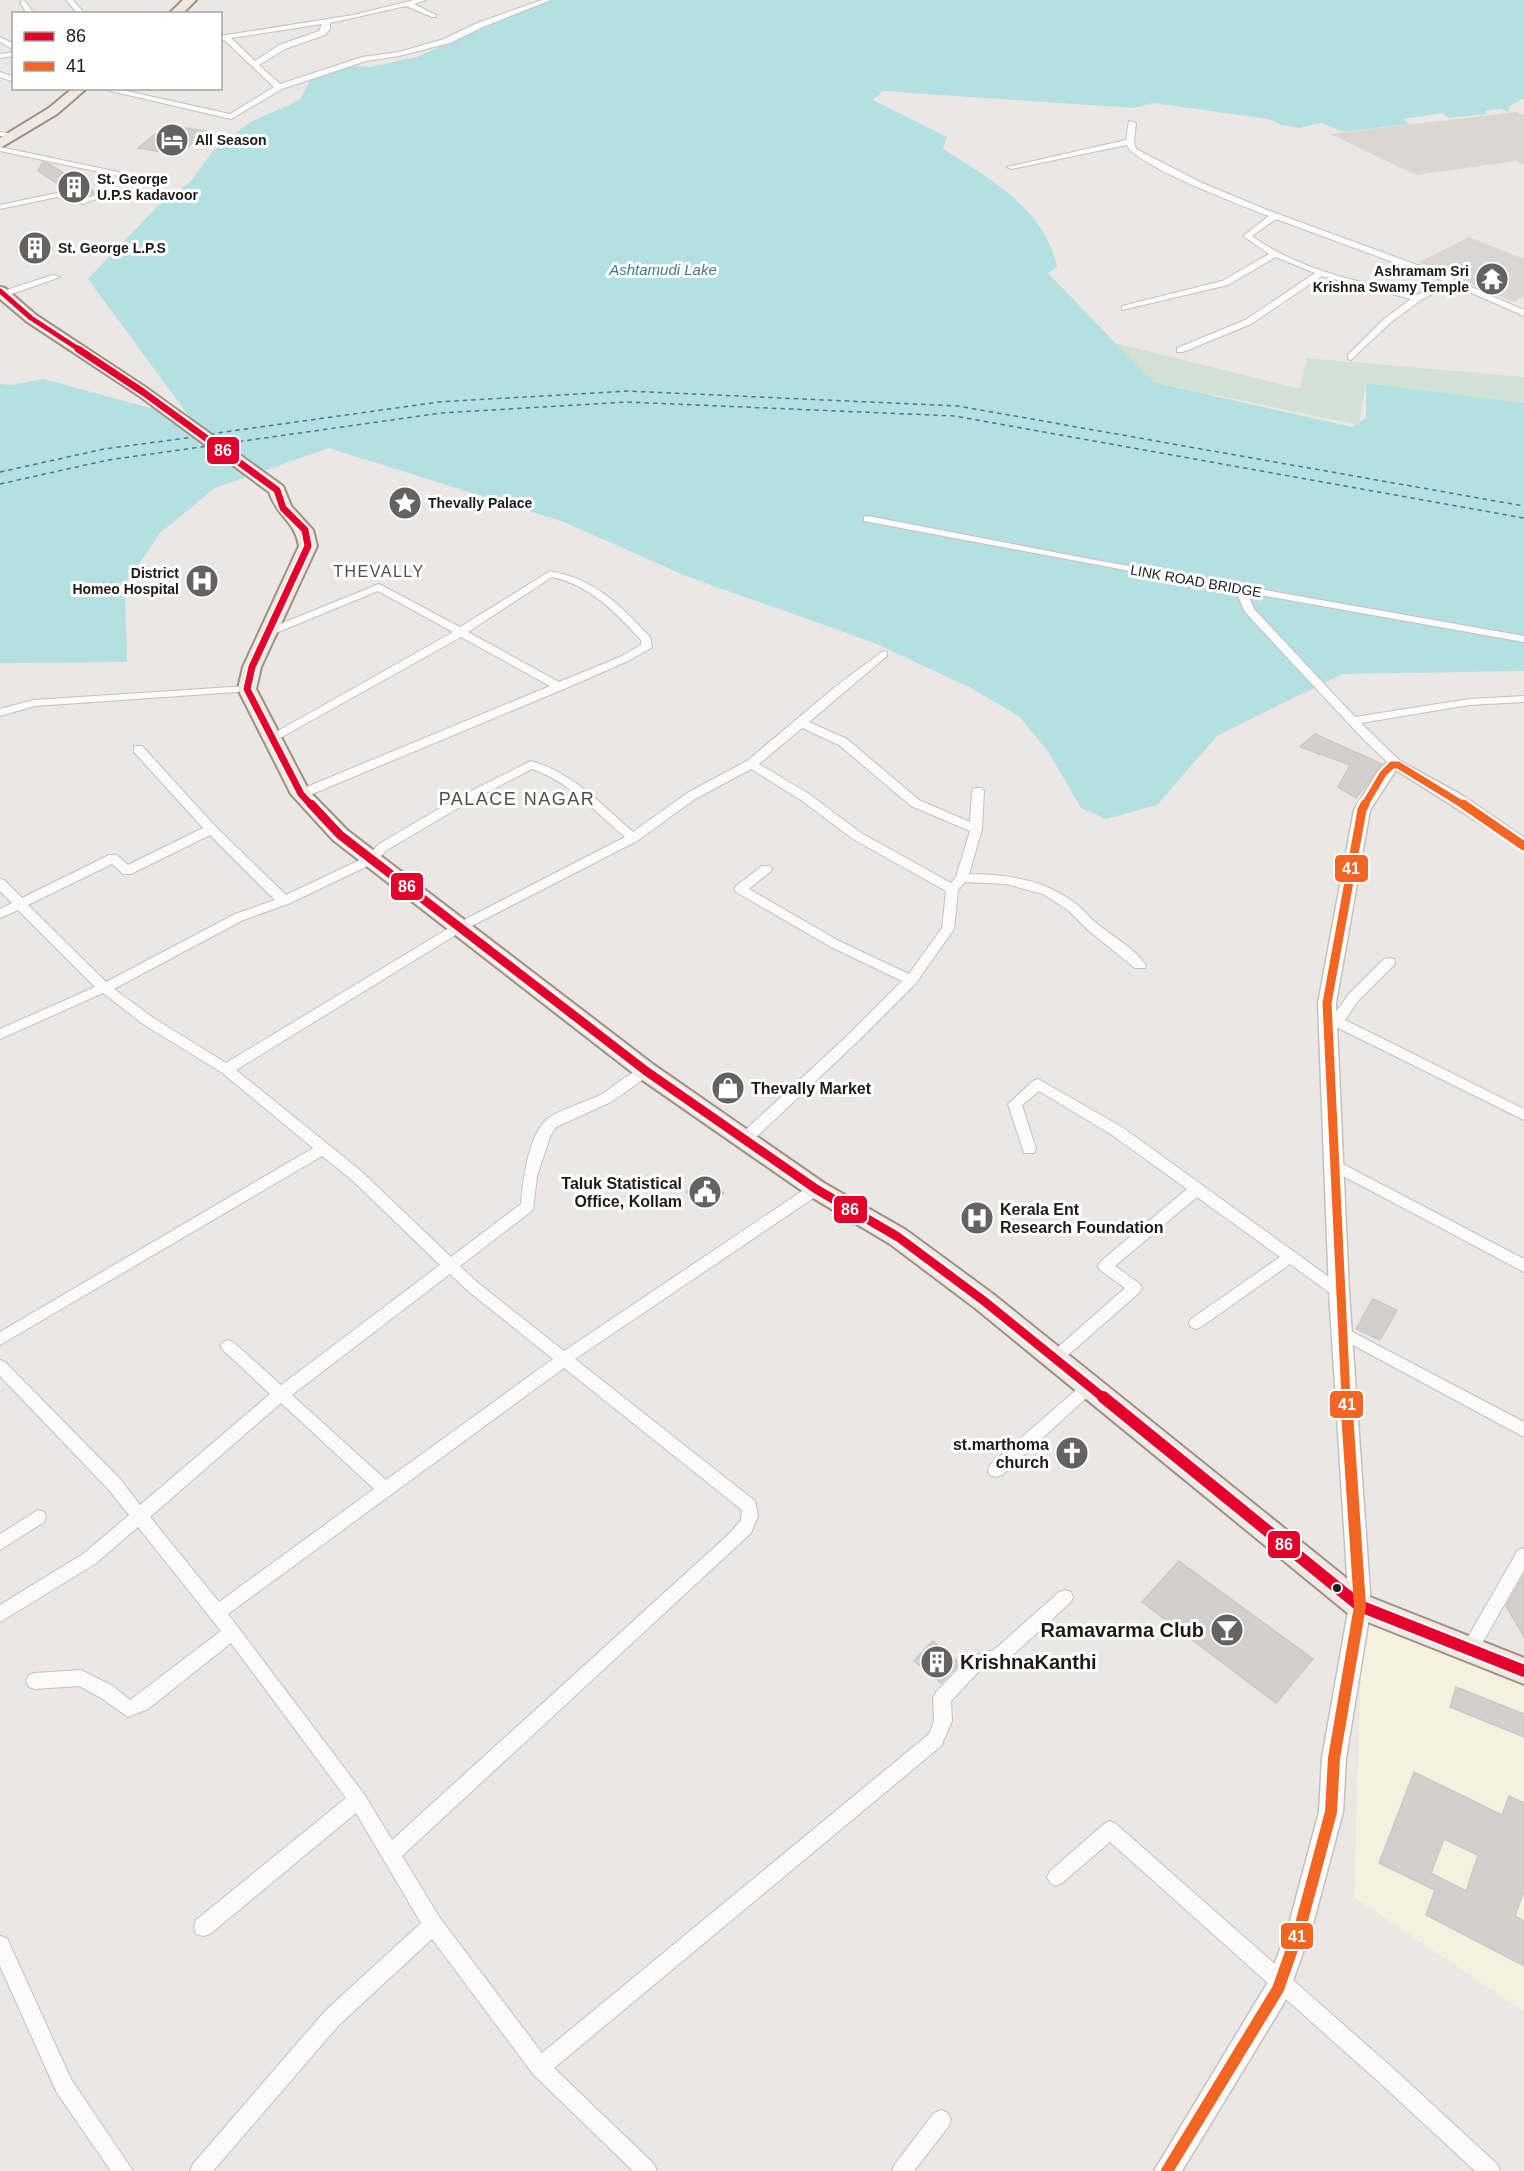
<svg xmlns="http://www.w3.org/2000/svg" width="1524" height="2171" font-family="Arial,sans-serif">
<rect width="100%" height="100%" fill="#eae7e4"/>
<path fill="#f6f0de" d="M1362,1621L1524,1685V2012L1354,1897Z"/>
<path fill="#d8d7d6" d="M1469,237L1524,259V296L1514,302L1419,262Z"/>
<path fill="#dad7d2" d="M1516,112L1524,115V165L1516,161L1416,175L1330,134Z"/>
<path fill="#d1e2d5" d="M1115,343L1300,389L1307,358L1524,377V403L1366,383L1359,425L1153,382Z"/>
<path fill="#b4e0e1" d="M547,0H1524V98L1508,107L1509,112L1501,109L1485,111L1487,114L1449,118L1442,113L1403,119L1409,124L1344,132L1321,123L1299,128L1282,125L1268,119L1153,103L1134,108L883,91L873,100L947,137L943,149C989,178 1046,210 1057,267L1048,273L1153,382L1352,427L1366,418V383L1524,403V671L1342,674L1217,736L1157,805L1106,819L1081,808L1049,753L1019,716L969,687L872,642L686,576L564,522L329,448L215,488L160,533L125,585L127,662L0,663V384L12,385L43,379L191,419L88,279L158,206L191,181L213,151L250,122L300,100L310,80L352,66L371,67L417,57Z"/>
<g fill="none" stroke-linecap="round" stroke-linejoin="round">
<g stroke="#3a7c9a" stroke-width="1.5" stroke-dasharray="4.5 4" stroke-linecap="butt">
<path d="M210,434L439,402L627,391L958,406L1524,506"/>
<path d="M222,444L441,413L626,402L955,416L1524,518"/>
<path d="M0,472L104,449L194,437"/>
<path d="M0,484L108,460L208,446"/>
</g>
</g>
<g fill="#d3cfcc" stroke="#cec8c5" stroke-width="1.5" fill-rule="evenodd">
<path d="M178,127L207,131L184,150L169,147L163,152L138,148L159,131L170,133Z"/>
<path d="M43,162L49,164L96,193L83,197L75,195L38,171Z"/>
<path d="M1315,734L1382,764L1356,798L1338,787L1350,765L1300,747Z"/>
<path d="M706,1178L724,1193L703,1207L686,1192Z"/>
<path d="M1373,1299L1397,1310L1380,1340L1356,1329Z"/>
<path d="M1179,1561L1313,1659L1276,1703L1142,1602Z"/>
<path d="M1524,1575V1637L1506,1606Z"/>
<path d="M933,1641L960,1663L941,1683L914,1661Z"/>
<path d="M1456,1687L1524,1714V1737L1450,1707Z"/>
<path d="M1414,1772L1502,1815L1509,1796L1524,1803V1891L1515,1916L1524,1921V1966L1426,1915L1435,1890L1379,1863ZM1444,1839L1478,1855L1466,1891L1431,1873Z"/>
</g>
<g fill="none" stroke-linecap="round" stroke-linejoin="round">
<defs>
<g id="minor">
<path d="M23,0L25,1L34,14H27L20,2Z"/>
<path d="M66,0H73L85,14H78Z"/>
<path d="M414,0H426L414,4L436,15V17H432L406,6L330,23V29L325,35L285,49L259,65L280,84L362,57L399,52L444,39L477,23L542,0H551L483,27L450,43L399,56L366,61L282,89L231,119L98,88H113L230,114L274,87L224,40H220V36L353,15ZM322,24L319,31L279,45L255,61L231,38Z"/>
<path d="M0,37L14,44V50L0,42Z"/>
<path d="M14,52V56L0,58V54Z"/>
<path d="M0,72L14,77V82L0,77Z"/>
<path d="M1129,121L1136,123L1134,142L1136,149L1202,183L1270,211L1439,273L1524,310V316L1451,284L1421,300L1390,323L1351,360L1348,359V355L1384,319L1411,299L1322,276L1251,324L1183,352H1177V348L1245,320L1315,273L1276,257L1228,285L1122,310V306L1222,281L1269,254L1243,236L1269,216C1245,207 1134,165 1127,145L1011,169L1007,167L1126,140ZM1276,219L1444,281L1417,295C1361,282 1300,271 1252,236Z"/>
<path d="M0,132L16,134L17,136L13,138L0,136Z"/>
<path d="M0,147L128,174L132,176L128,178L0,151Z"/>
<path d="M57,193L83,199L97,195L101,197L83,204L57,197L0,209V205Z"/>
<path d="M53,275L60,277L6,296H0V292Z"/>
<path d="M868,516L1095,560L1524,636V642L1254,594L1249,597L1254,609L1355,717L1469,699L1524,696V702L1469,705L1361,723L1404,765L1402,768H1394L1365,741L1245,612L1238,596L1242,592L864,521V517Z"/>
<path d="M550,571C595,579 619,604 650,637L652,646L651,648L628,661L564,689L305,797H297L295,794L297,791L550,686L461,637L273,742L269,740V736L453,632L378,591L271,635H263V631L379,584L460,627ZM552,577C590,585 615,612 641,640V645L620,657L559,682L468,632Z"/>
<path d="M883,651L887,652V656L809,722L847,739L919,800L970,822L972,791L974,788H982L984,791L982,829L969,874C1007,874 1046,880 1076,904C1084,910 1091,920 1100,926C1115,938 1135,949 1146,965L1145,968H1135L1088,930L1068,910L1043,894L1006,884L965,882L958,890L954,929L916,983L857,1042L749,1144H739L737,1140L739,1136L847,1036L902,981L831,947L736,892L734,889L736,886L762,866H770L772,869L770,872L749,889L839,941L909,974L942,928L946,891L853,839L801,800L751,769L695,799L637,841L462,931L236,1070L361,1171L451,1257L521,1204C523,1179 528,1139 545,1121C554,1111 590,1101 604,1093C614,1086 639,1064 651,1068L653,1071L651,1074L611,1102L556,1127L550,1137L537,1176L533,1210L460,1266L478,1283L564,1351L811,1185H821L823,1189L821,1193L575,1359L755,1501L758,1516L751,1533L402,1856L440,1918L542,2053L929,1734L934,1721L933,1698L936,1692L970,1657L994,1650L1059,1592L1065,1590L1071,1592L1073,1597L1071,1602L1005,1662L981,1669L951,1701L952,1721L941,1746L554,2068L654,2164L657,2171H633L533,2074L432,1939L339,2025L213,2171H190L193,2164L325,2011L421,1923L356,1813L210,1934L203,1936L196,1934L194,1927L196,1920L346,1798L231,1643L148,1709L128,1717L101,1698L79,1686L35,1689L29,1687L26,1681L29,1675L35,1673L81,1670L113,1686L130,1700L221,1631L138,1527L95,1564L0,1622V1605L83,1554L129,1515L108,1489L0,1376V1360L5,1362L120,1479L140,1505L270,1394L223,1350L220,1346L223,1342L228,1340L233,1342L281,1385L440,1265L351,1179L322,1156L0,1345V1332L313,1148L221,1072L143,1024L103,993L0,1039V1029L95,987L18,910L0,918V909L12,903L0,891V879L4,880L22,898L109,855H117L128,865L203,828L134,752V746H142L215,826L286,895L366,857L379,844L457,798L531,761C573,773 601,804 633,832L687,793L747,761L835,687ZM802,728L839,745L911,806L970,831L956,877L951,883L861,833L809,794L759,764ZM532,769C570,782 595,812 625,837L454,925L226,1063L152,1017L114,989L243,920L288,904L374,863L387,850L465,804ZM210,835L275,900L235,914L106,982L28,905L112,864L123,874H131ZM450,1274L468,1291L553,1359L386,1480L292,1395ZM564,1368L742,1510L741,1520L729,1534L392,1840L364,1794L228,1614ZM281,1403L374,1489L219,1602L150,1517Z"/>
<path d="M247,686L253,689L251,691L35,706L0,716V709L34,700Z"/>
<path d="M1389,958L1394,959L1395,962L1394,965L1358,1001L1345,1020L1524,1109V1120L1322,1020L1320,1017L1322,1014L1327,1012L1334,1015L1348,995L1384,959Z"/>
<path d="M1038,1079L1122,1127L1344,1288L1346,1292L1344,1296L1339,1298L1334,1296L1290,1264L1201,1327L1196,1329L1191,1327L1189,1323L1191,1319L1280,1257L1197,1197L1115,1266L1140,1284L1142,1288L1140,1292L1059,1363L1054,1365L1049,1363L1046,1359L1049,1355L1125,1288L1100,1270L1098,1266L1100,1262L1187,1189L1112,1135L1039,1091L1022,1105L1036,1149L1034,1153H1024L1008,1104L1033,1081Z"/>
<path d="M1335,1160L1524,1259V1272L1330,1169L1328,1165L1330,1161Z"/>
<path d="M1343,1327L1524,1422V1437L1338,1337L1336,1333L1338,1329Z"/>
<path d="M1089,1381L1094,1383L1097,1387L1094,1391L1002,1475L996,1477L990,1475L988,1470L990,1465L1084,1383Z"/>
<path d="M38,1510L44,1512L46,1517L44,1522L0,1550V1534Z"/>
<path d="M1524,1548V1570L1476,1654L1470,1657L1464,1654L1462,1649L1464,1644L1518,1550Z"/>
<path d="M1110,1821L1116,1824L1395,2070L1497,2164L1500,2171H1475L1381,2084L1110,1842L1062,1883L1056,1886L1050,1883L1047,1877L1050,1871L1104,1824Z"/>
<path d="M0,1936L7,1938L71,2079L133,2171H111L57,2093L0,1966Z"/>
<path d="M941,2110L948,2113L951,2120L948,2127L914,2171H892L895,2164L934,2113Z"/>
</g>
<path id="tertiary" d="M1398,760L1460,794L1524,838V851L1396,770L1370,810L1336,1003L1349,1292L1371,1606L1346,1758L1343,1812L1313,1924L1287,1998L1182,2171H1154L1268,1982L1289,1924L1319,1812L1322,1758L1349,1606L1329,1292L1318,1003L1354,810L1378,771L1387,762Z"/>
<g id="primary">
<path d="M183,0H196L182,14H169Z"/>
<path d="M73,88H87L57,114L0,148V138L49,108Z"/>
<path d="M0,287L5,288L36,315L148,389L283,486L291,506L313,530L317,546L261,667L256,689L309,791L347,830L654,1065L824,1183L906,1230L993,1294L1370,1597L1524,1658V1684L1350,1615L975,1308L890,1244L808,1195L638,1077L333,840L291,794L238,689L243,667L299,546C295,521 278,518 269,492L138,395L26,321L0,299Z"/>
</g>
</defs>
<use href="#minor" stroke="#c3c2c0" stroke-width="2"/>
<use href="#tertiary" stroke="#c3c2c0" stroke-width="3"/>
<use href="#primary" stroke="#a09081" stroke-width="4"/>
<use href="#minor" fill="#fcfbfb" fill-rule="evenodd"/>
<use href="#tertiary" fill="#fcfbfb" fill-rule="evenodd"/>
<use href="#primary" fill="#f0e8e3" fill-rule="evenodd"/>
<defs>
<path id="bus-1-far3" d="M0,291L31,318L80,350"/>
<path id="bus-1-far2" d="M78,349L143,392L277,490L283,508L305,530L308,546L252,667L247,689L301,794L312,806"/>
<path id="bus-1-far1" d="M311,804L340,835L646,1071L816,1189L898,1237L984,1301L1105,1399"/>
<path id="bus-1" d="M1103,1397L1360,1606L1524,1671"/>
<path id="bus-2-far2" d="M1364,806L1383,774L1392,765H1398L1465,806"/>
<g id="bus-2-far1">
<path d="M1463,804L1524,846"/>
<path d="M1346,1399L1327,1003L1362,810L1365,804"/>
</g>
<path id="bus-2" d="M1167,2171L1278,1989L1301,1924L1331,1812L1334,1758L1360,1606L1346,1397"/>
</defs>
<use href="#bus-1-far3" stroke="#fff" stroke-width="8"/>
<use href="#bus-1-far2" stroke="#fff" stroke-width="10"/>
<use href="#bus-1-far1" stroke="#fff" stroke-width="14"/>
<use href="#bus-1" stroke="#fff" stroke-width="16"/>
<use href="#bus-2-far2" stroke="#fff" stroke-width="10"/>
<use href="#bus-2-far1" stroke="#fff" stroke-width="14"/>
<use href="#bus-2" stroke="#fff" stroke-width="16"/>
<use href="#bus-1-far3" stroke="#e4002b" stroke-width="5"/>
<use href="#bus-1-far2" stroke="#e4002b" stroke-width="7"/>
<use href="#bus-1-far1" stroke="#e4002b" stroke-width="9"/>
<use href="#bus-1" stroke="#e4002b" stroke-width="12"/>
<use href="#bus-2-far2" stroke="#f26522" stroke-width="7"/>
<use href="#bus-2-far1" stroke="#f26522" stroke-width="9"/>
<use href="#bus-2" stroke="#f26522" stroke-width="12"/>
</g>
<defs>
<symbol id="hotel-disc" viewBox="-11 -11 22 22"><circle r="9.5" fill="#646362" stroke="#fff"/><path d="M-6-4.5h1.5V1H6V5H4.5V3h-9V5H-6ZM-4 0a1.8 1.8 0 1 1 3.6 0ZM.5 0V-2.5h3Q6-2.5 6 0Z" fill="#fff"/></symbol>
<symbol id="building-disc" viewBox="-11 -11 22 22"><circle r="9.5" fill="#646362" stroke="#fff"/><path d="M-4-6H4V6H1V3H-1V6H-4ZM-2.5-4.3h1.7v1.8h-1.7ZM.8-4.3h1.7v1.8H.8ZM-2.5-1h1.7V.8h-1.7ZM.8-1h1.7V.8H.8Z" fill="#fff"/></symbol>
<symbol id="temple-disc" viewBox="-11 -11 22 22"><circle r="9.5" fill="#646362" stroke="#fff"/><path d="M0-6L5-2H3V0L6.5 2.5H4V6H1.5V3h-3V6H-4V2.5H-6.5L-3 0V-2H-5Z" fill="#fff"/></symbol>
<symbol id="sight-disc" viewBox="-11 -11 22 22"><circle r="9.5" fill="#646362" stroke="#fff"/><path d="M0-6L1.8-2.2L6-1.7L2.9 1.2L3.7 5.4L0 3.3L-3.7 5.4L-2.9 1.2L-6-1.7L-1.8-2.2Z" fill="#fff"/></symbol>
<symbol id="hospital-disc" viewBox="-11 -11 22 22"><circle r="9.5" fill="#646362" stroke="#fff"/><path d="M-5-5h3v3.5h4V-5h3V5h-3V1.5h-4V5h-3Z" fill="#fff"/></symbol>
<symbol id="shop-disc" viewBox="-11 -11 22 22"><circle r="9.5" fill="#646362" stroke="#fff"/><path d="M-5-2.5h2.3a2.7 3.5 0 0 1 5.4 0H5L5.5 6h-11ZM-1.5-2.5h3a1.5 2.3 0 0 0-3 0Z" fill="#fff"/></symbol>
<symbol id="civic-disc" viewBox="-11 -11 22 22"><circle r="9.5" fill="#646362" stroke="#fff"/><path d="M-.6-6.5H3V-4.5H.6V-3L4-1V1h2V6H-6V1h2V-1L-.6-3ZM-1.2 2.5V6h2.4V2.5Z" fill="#fff"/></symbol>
<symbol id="church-disc" viewBox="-11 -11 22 22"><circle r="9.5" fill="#646362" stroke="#fff"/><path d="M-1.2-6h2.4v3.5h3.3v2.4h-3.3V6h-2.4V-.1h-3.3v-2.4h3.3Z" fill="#fff"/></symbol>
<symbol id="bar-disc" viewBox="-11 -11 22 22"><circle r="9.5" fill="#646362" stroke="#fff"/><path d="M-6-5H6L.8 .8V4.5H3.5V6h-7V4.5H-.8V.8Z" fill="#fff"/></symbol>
</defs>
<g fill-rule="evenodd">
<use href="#hotel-disc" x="153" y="121" width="38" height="38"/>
<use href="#building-disc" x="55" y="168" width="38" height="38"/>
<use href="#building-disc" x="16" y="229" width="38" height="38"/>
<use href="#temple-disc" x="1473" y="260" width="38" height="38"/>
<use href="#sight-disc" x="386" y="484" width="38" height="38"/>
<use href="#hospital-disc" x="183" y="562" width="38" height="38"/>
<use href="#shop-disc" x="709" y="1069" width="38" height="38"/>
<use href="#civic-disc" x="686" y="1173" width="38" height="38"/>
<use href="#hospital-disc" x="958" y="1199" width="38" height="38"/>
<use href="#church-disc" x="1053" y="1434" width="38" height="38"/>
<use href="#bar-disc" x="1208" y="1611" width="38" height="38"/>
<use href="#building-disc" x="918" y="1643" width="38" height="38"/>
</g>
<circle fill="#1c1c1c" stroke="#fff" stroke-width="2" cx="1337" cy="1588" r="5"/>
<g text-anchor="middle" stroke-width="6" stroke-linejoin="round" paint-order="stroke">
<g font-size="14" font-weight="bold" fill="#1c1c1c" stroke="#fff" text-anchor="start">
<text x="195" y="145">All Season</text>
<text x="97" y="184">St. George<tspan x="97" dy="16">U.P.S kadavoor</tspan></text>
<text x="58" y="253">St. George L.P.S</text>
<text x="1469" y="276" text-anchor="end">Ashramam Sri<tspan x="1469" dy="16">Krishna Swamy Temple</tspan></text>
<text x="428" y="508">Thevally Palace</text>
<text x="179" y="578" text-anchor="end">District<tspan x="179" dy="16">Homeo Hospital</tspan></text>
</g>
<g font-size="14" fill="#1c1c1c" stroke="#fff">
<text transform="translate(1196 581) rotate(10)" y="5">LINK ROAD BRIDGE</text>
</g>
<g font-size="15" font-style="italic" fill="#3a7c9a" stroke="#fff">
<text x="663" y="275">Ashtamudi Lake</text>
</g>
<g font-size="16" letter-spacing="1.5" fill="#4f4f4f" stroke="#fff">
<text x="379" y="577">THEVALLY</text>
</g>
<g font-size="16" font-weight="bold" fill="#1c1c1c" stroke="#fff" text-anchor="start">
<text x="751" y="1094">Thevally Market</text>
<text x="682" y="1189" text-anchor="end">Taluk Statistical<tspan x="682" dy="18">Office, Kollam</tspan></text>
<text x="1000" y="1215">Kerala Ent<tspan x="1000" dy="18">Research Foundation</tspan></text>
<text x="1049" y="1450" text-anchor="end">st.marthoma<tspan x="1049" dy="18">church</tspan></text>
</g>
<g font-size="18" letter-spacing="1.5" fill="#4f4f4f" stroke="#fff">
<text x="517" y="805">PALACE NAGAR</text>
</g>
<g font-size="20" font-weight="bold" fill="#1c1c1c" stroke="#fff" text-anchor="end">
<text x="1204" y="1637">Ramavarma Club</text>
<text x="960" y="1669" text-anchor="start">KrishnaKanthi</text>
</g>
</g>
<g stroke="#fff" stroke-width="2">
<rect x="206" y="436" width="34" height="29" rx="6" fill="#e4002b"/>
<rect x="1334" y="854" width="35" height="29" rx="6" fill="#f26522"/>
<rect x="390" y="872" width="34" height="29" rx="6" fill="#e4002b"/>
<rect x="833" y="1195" width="35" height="29" rx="6" fill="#e4002b"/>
<rect x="1329" y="1390" width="35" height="29" rx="6" fill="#f26522"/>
<rect x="1267" y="1530" width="34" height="29" rx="6" fill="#e4002b"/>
<rect x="1280" y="1922" width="34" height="28" rx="6" fill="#f26522"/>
</g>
<g font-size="16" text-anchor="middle" font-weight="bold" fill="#fff">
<text x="223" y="456">86</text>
<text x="1351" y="874">41</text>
<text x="407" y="892">86</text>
<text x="850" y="1215">86</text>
<text x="1347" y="1410">41</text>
<text x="1284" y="1550">86</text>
<text x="1297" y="1942">41</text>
</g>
<rect x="12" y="12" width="210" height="78" fill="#ffffff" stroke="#a4a4a4" stroke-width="1.5"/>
<rect x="24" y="32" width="30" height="9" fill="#e4002b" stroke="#a4a4a4" stroke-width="1.5"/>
<text x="66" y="42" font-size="18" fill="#1c1c1c">86</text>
<rect x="24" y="62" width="30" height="9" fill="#f26522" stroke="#a4a4a4" stroke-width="1.5"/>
<text x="66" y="72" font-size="18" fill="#1c1c1c">41</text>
</svg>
